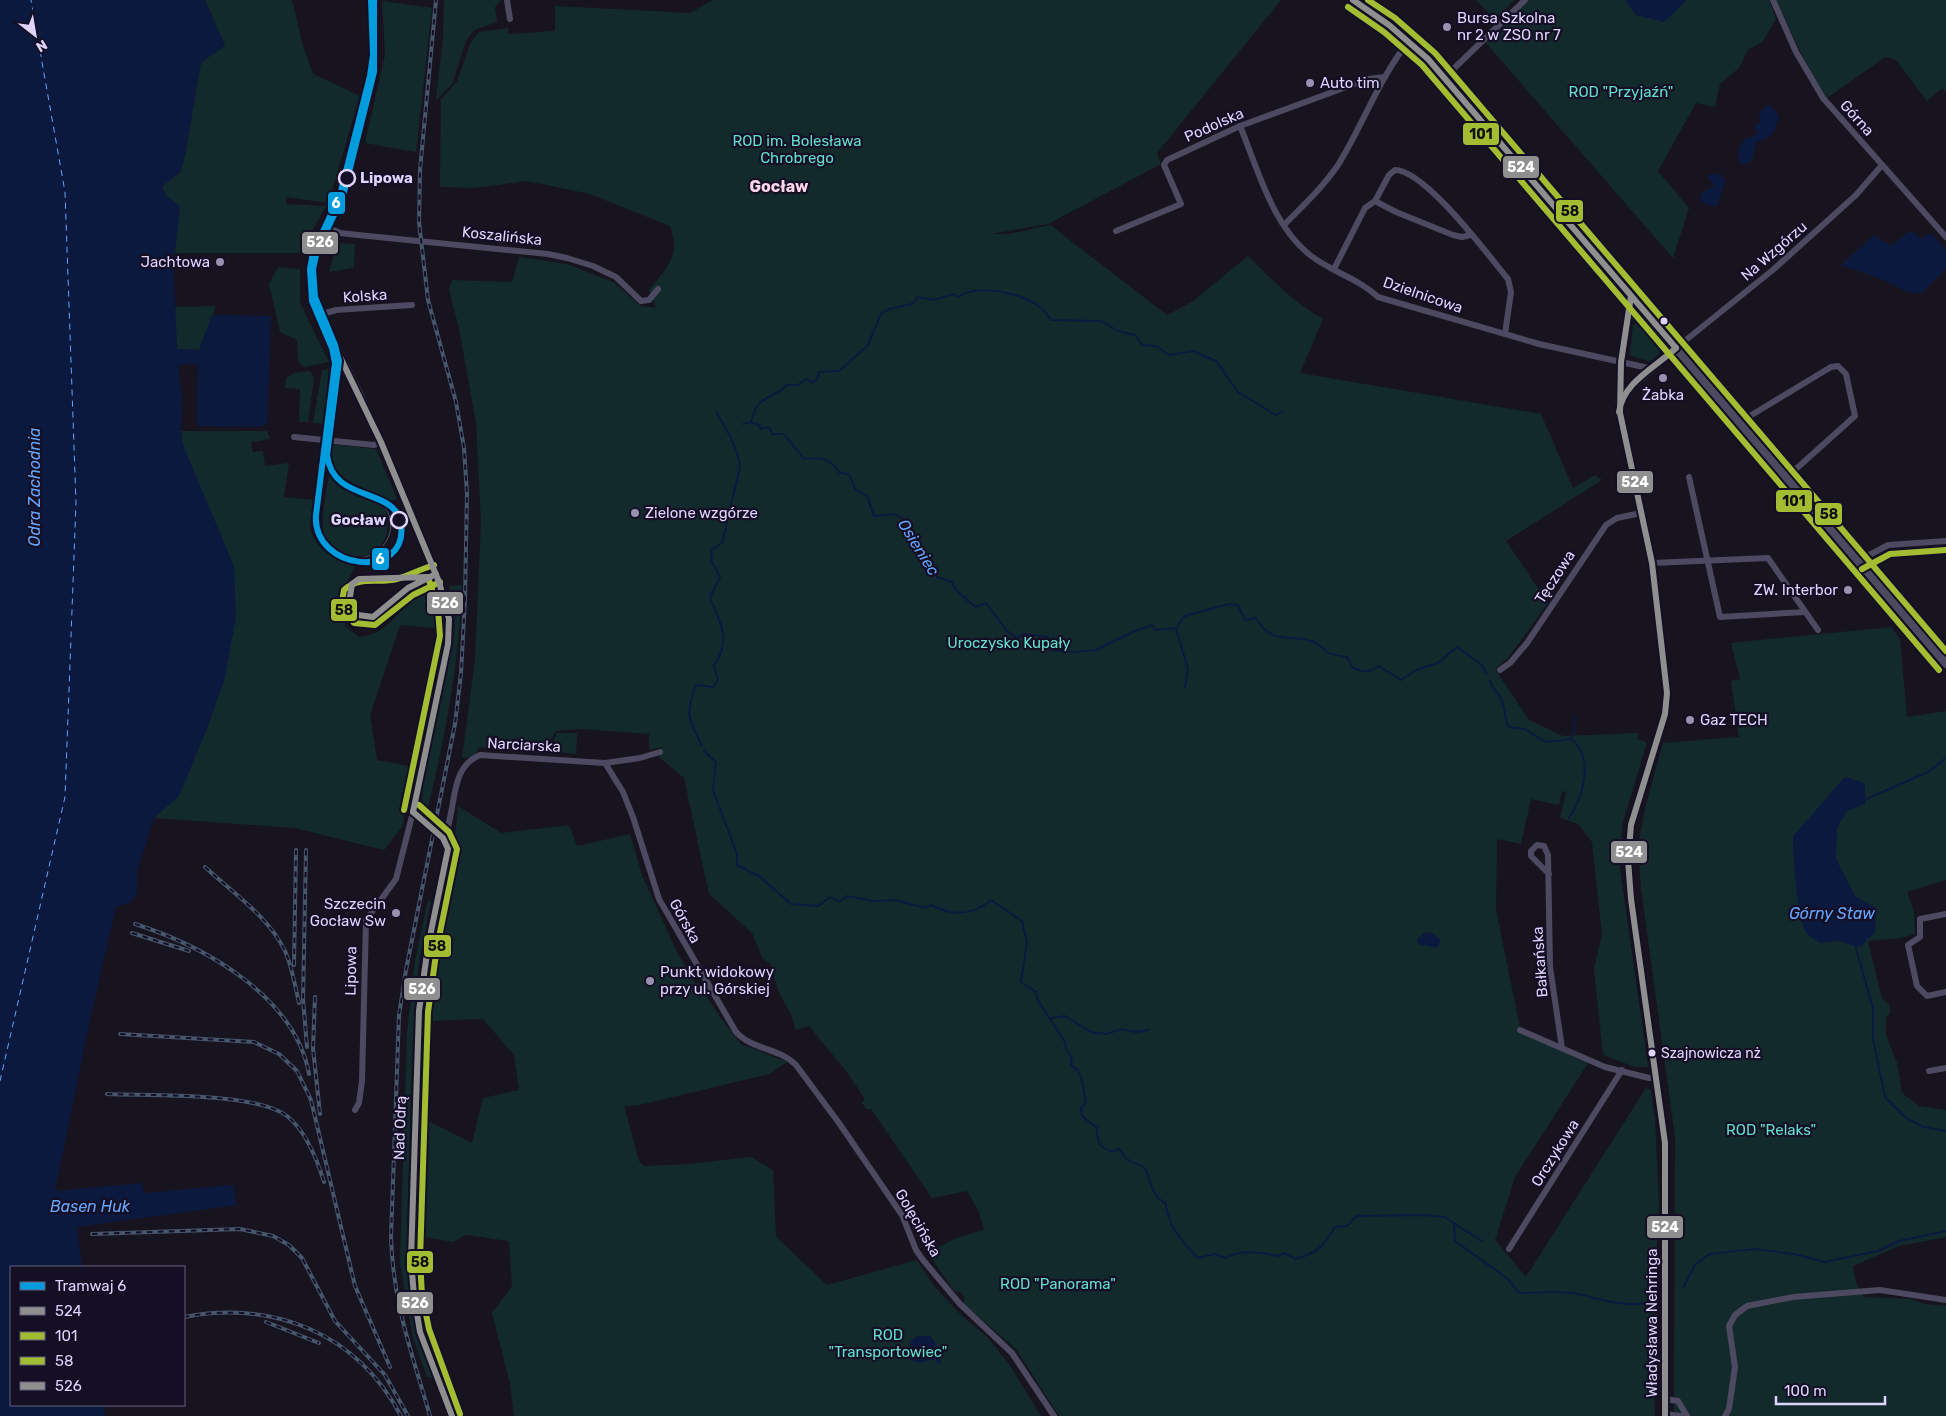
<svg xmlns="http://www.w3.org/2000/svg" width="1946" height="1416" font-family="Rubik,sans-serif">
<rect width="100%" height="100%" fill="#171420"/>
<g fill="#132a2d">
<path d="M205,0H292L303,46L313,74L360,96L328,203L287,197L286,204L326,206L300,253H175L176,239L162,186L180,173L185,155L201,62L225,46Z"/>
<path d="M444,0H501L495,7L497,22L474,30L466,41L452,84L436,100L443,38Z"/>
<path d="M713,0H1281L1157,153L1161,164L1048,224L990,234H1009L1050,225L1167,315L1192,302L1248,256C1271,279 1294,303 1323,319L1300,373L1541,414L1573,488L1595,475L1602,480L1506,541L1548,603L1508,658L1495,669L1529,720L1563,736L1639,733L1637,739L1647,742L1623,822L1619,861L1648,1067H1635L1603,1055L1594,969L1602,934L1592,842L1578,824L1560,818L1566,792L1562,791L1559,805L1531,799L1521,844L1497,839L1496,910L1520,1027L1519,1032L1588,1063L1515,1177L1495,1240L1526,1277L1646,1088L1651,1090L1655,1120L1659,1203L1652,1344L1655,1416H1059L1016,1349L964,1304V1296L961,1292L954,1291L928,1253L956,1238L984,1230L978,1210L967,1191L932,1198L871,1109H866L862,1103L865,1099L846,1071L809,1026L795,1030L792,1016L779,993L770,963L763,959L752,933L709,894L684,778L659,757L662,747L649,750V734L581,729L556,731L543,753L479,747L474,757L462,758L475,660L481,523L476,423L459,328L449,290L452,280L512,282L519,257L567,264L613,282L641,306L656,308L649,290C666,269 682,255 670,226L590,194L527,181L473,188L440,187L441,99L457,82L470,44L479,32L508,28L509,34L555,31V6L690,13Z"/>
<path d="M1476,0H1514L1495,19Z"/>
<path d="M1529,0H1769L1776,19L1763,41L1748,50L1739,68L1720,84L1715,107L1696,103L1658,171L1689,208L1673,258L1486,43Z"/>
<path d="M1776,0H1946V92L1942,88L1927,101L1896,60L1885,57L1827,98L1810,72Z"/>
<path d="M382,1L432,8L416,152L365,143L385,55Z"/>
<path d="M337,243L355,244L354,266L352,268L329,272Z"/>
<path d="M278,267L300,269V303L329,362L303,367L298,360L297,340L280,332L269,284Z"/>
<path d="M216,306L199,350L177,349L174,307Z"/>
<path d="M1640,321L1645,323L1660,340L1659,354L1650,362L1630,355L1633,325Z"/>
<path d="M331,369L324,424L313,423L322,370Z"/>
<path d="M310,371L314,378L308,422H299L300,389L285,388L286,378L294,373Z"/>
<path d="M181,431H267L270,439L251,442L253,452L263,451L265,466L289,463L284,497L314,500C313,508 308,523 311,531C317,550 337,562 355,566C343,590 340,600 346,627L359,637C387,635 402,609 418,589C442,587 442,610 443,629L400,625L370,715L377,760L414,767L402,827L384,850L295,828L154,818L179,795L224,681Z"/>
<path d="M330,444L376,449L397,499L390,501C355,488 328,488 330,444Z"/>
<path d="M329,474C346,494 370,491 385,510C401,563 336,569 324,535C320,520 327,490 329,474Z"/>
<path d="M462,585C459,663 445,740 426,815L423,812L422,789L454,633L455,617L449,586Z"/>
<path d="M1891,627L1900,639L1907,717L1946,711V880L1907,892L1914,912L1915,934L1901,938L1868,941L1882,999L1889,1005L1890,1013L1886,1018V1035L1897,1063L1902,1093L1919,1106L1946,1110V1237L1899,1246L1853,1266L1856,1283L1864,1297L1911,1299L1925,1304L1946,1306V1416H1674L1675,1137L1641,888L1638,846L1645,808L1663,743L1739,737L1731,681L1740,679L1731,643Z"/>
<path d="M557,733H577L576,754L549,751Z"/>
<path d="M458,806L501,833L569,825L577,846L630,834L642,875L676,950L695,983H698L720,1017L741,1044L787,1062L769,1074L639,1105L624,1106L639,1161L644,1166L689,1164L751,1157L773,1170L776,1237L827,1285L917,1260L934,1286L961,1315L987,1337L1009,1364L1041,1416H514L510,1383L492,1313L512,1286L509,1241L466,1235L453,1242L419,1236L424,1119L472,1143L483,1098L519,1090L514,1055L483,1019L426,1021C431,949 452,879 458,806Z"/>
<path d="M428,900L431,902C425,932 418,962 416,992C411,1051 410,1110 409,1169C407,1244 400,1307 433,1377H427L413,1338L400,1263L407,1033L415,961Z"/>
</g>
<g fill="#0c193f">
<path d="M0,0H205L225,46L201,62L185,155L180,173L162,186L166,195L180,206L175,253H173L177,349L199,350L212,315L271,316L267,424L259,427L197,426L198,364L178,365L182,400L181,431L183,445L234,566L236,618L224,681L208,726L179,796L154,818L137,871V894L131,902L116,907L89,1024L55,1191L142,1183L144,1193L233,1185L236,1205L77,1227L82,1267H11V1405H103L105,1416H0Z"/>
<path d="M1627,0H1687L1664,22L1636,15L1626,2Z"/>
<path d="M1768,105L1772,107L1779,117C1773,134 1775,136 1756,142L1753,159L1748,163L1741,164L1738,156C1740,139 1744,140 1758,134L1754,127L1756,123L1761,124L1759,113Z"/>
<path d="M1720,174L1725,180L1718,205L1714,207L1701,202C1699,189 1707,192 1714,186L1707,175Z"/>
<path d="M1910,231L1921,239L1931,233L1946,250V268L1922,293L1907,292L1884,280L1841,265L1874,235L1891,246Z"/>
<path d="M1845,777L1865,783V804L1847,811L1837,828L1836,859L1855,896L1876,908L1875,932L1860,947L1837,941L1820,943C1816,940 1810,937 1807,934C1797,920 1793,855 1793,836Z"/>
<path d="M1425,932L1432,933L1440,939V944L1437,948L1418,944L1417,939Z"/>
<path d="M917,1336H931L938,1348L941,1365L934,1359L920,1363L909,1360C909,1350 908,1341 917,1336Z"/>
</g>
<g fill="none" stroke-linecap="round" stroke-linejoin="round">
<g stroke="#0c193f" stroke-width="2">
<path d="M751,422C753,417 754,410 757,406C764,396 779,394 787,385H798L806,379L813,383L818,378L819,372L839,371L868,345L881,314L889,309L912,304L918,297L934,300L953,294L958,297C976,283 1024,293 1041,308C1045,311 1048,316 1051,320L1101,321L1118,331L1135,335L1142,345L1156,346L1169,355L1193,351L1216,361L1238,392L1276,415L1283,411"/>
<path d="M743,424L751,422L759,425L761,429L769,427L772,434H784L804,459C822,457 829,458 840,473L849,474L855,489L867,496L874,516L893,514L902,518L904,530L910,538L916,539V547L920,555H927L937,577L952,582L955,589L975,607L986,603L1006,630L1017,638L1024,634L1048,637L1050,650L1075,652L1096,650L1135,631L1152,625L1155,630L1176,628L1185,616L1229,604L1238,605L1245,620L1256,618C1272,645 1288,634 1311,641C1319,643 1322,648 1327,652C1332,655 1341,656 1347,657L1353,668C1364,672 1369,673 1379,666L1401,680L1418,669L1438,663L1457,647L1483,666L1486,673"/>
<path d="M1176,629L1188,669L1185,687"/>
<path d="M1490,680C1492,689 1497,691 1501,698C1506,708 1503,718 1509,727L1524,729L1546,742L1571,739L1575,729L1574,715"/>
<path d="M702,746C688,717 685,716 696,685L713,687L718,680L714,666C732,638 721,626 710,597L720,577L712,562L711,550L722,543L740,467C739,450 725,426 716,412"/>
<path d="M704,751L716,762L713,790L737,854V865L759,876L791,904L818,906L830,897L839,902L847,896L873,901L895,900L926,908L931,905C953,916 971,916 991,900L1022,921L1027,942L1021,982L1036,992L1037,999L1065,1042L1066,1050L1072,1058L1070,1065C1085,1071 1082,1088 1086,1102L1081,1108L1082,1116L1097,1128C1097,1142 1098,1147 1112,1152L1119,1149C1122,1153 1126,1159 1130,1161C1134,1164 1140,1163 1144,1168C1154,1181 1147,1192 1166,1204C1167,1226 1184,1243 1198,1258L1215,1254L1226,1258C1243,1248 1260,1253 1279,1256L1284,1253L1296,1259C1318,1252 1323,1247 1335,1227L1347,1226L1357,1216L1423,1215L1444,1217L1482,1241"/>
<path d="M1864,800L1928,772L1946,758"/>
<path d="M1569,818C1583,797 1595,757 1571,739"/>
<path d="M1855,945L1873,1008V1039L1885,1097L1906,1118L1924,1127L1946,1131"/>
<path d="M1051,1018L1065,1016L1091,1032L1107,1034L1120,1029L1136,1032L1149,1030"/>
<path d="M1454,1224L1455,1241L1508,1279L1519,1293C1538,1293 1560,1290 1578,1294C1605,1300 1621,1307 1651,1303"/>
<path d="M1683,1288L1695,1265L1709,1254L1755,1249L1794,1254L1824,1262L1878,1251L1899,1241L1946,1231"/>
</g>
<path stroke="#64a5fc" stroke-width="1" stroke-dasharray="6 5" stroke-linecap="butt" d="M0,1081L65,797L76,503L65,192L31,0"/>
<g stroke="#4d4961" stroke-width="6">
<path d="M507,0L510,19"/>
<path d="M1773,0L1796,52L1823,98L1946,237"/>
<path d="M1444,78L1525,0"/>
<path d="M1240,126C1258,169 1272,225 1310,255C1331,272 1358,278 1378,297L1539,344L1653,369"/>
<path d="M1375,201L1396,212L1453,235L1462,237L1470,235"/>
<path d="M1284,225C1303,206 1323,187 1338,165C1363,125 1379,78 1409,41"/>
<path d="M327,227L340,233L358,235L548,254L567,258L593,266L616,277L641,301L649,300L658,289"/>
<path d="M1116,231L1181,204L1164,165L1167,160L1240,126L1368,79L1385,77"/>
<path d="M1334,269L1365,208L1375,201L1389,175L1395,170C1425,170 1488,255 1508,279L1511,292L1505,334"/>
<path d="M319,315L336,310L412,305"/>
<path d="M1676,348L1774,269L1856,195L1882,165"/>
<path d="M1740,422L1831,367L1838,366L1846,374L1855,416L1787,477"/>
<path d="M294,437L374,445L381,442"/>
<path d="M1689,477L1720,617L1805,612"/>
<path d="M1858,561L1888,545L1946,541"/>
<path d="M1652,563L1768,558L1818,630"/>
<path d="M1500,670L1510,663L1527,643L1606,525L1617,518L1641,513"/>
<path d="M605,763L623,792L633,817L659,899L736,1032C752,1050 780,1048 796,1065L839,1123L902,1215L916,1250L923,1260L960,1304L1012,1353L1054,1416"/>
<path d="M443,838C458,813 447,768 480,755L605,763L640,758L660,752"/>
<path d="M1549,874L1531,856V851L1537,845L1544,846L1548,855L1550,967L1562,1048"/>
<path d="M1946,914L1920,919V937L1908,945L1917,986L1927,996L1946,992"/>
<path d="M1520,1030L1605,1067L1649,1078L1656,1077"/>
<path d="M1929,1071L1946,1068"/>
<path d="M355,1110L359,1103L362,1081L366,920L396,879L413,812"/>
<path d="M1509,1249L1622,1070"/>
<path d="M1665,1399L1678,1401L1687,1416"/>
<path d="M1665,1414L1681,1416"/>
<path d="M1725,1416L1729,1409L1735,1367L1729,1326L1735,1315L1747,1306L1793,1297L1880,1290L1946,1300"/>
</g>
<g stroke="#4d4961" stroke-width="8">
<path d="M373,0L374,58L372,73L340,199L314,256L311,289L318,311L360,395L436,574L447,607L449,637L413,812L443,838L448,849L428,946L419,1011L411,1260C412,1293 416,1324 428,1355C436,1375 447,1394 452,1416"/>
<path d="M1353,0L1389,25L1428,59L1946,664"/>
<path d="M1631,296L1621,362L1620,413L1652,563L1667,693L1665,714L1631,825L1628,860L1631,899L1665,1143V1416"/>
<path d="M1619,403L1627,390L1676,348"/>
</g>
<path stroke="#46566b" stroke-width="1" d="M349,558C388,563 408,516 372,497"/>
<defs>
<g id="rail">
<path d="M306,850L303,999L307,1047"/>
<path d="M205,867C232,892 269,917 285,951C292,967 295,985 299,1003"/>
<path d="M135,924C204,946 295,996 309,1074"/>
<path d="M132,933L189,951"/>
<path d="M294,965L296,850"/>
<path d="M315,997L313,1048L320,1114"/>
<path d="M120,1034L254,1042L279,1054L297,1071L311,1100L355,1286L390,1367"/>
<path d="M107,1094C149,1096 256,1092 287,1116C306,1131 317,1159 324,1182"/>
<path d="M92,1234L240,1229L273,1236L289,1245L302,1258L335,1321L385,1375L408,1416"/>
<path d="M184,1317C274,1300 357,1333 401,1416"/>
<path d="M266,1322L319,1343"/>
<path d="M430,1416C412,1353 393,1304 391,1237L399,1015L406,970L455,724L461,673L465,599L467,494L464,448L456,402L428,300L419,222L420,170L436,0"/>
</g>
</defs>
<use href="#rail" stroke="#46566b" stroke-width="4"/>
<use href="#rail" stroke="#150f25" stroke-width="2" stroke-dasharray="5.5" stroke-linecap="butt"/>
<defs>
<g id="bus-1">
<path d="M1353,0L1389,25L1428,59L1676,348"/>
<path d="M1631,296L1621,362L1620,413L1652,563L1667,693L1665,714L1631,825L1628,860L1631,899L1665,1143V1416"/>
<path d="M1619,412C1623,382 1656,367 1676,348"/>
</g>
<g id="bus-2">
<path d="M1348,7L1384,32L1422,65L1939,670"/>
<path d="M1862,569L1890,554L1946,550"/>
</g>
<g id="bus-3">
<path d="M1368,0L1395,18L1435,53L1946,651"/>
<path d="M434,565C421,569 410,575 397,579C378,584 361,575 344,590L341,606L354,623L375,625L413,595L440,582"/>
<path d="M419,805L449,832L457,849L437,947L428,1012L420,1260L422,1295L429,1329L460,1414"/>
<path d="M404,810L440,636L438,609L428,577"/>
</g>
<g id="bus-4">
<path d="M373,0L374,58L372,73L340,199L314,256L311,289L318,311L381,442L439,582L449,619L448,644L413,812"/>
<path d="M427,577L359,579L352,584L349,603L358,615L373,617L408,588L436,574"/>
<path d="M413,812L443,838L448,849L428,946L419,1011L411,1260L414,1296L420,1332L452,1416"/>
</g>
</defs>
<use href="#bus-1" stroke="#150f25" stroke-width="10"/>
<use href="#bus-2" stroke="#150f25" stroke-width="10"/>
<use href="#bus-3" stroke="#150f25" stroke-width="10"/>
<use href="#bus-4" stroke="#150f25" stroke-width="10"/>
<use href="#bus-1" stroke="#8f8f8f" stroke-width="6"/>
<use href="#bus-2" stroke="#a2bd31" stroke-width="6"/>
<use href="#bus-3" stroke="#a2bd31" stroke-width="6"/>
<use href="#bus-4" stroke="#8f8f8f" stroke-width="6"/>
<defs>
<path id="tram-1" d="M371,0L373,55L370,76L340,195L313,253L310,269L312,301L332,348L335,363L316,515C312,571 409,581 401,524C395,486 333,504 327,455L339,361L335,345L315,297L313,269L317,251L343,196L374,72V0"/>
</defs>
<use href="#tram-1" stroke="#150f25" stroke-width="10"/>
<use href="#tram-1" stroke="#009cdd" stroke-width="6"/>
</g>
<g fill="#9891b0" stroke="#150f25" stroke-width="2">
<circle cx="1447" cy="27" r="5"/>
<circle cx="1310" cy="83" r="5"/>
<circle cx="220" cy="262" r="5"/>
<circle cx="1663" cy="378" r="5"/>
<circle cx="635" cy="513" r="5"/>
<circle cx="1848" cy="590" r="5"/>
<circle cx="1690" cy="720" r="5"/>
<circle cx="396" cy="913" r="5"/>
<circle cx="650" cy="981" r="5"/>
</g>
<g fill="#150f25" stroke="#ded4fe" stroke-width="2.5">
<circle cx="347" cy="178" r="8"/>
<circle cx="399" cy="520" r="8"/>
</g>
<g fill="#ded4fe" stroke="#150f25" stroke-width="2">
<circle cx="1664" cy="321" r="4.5"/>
<circle cx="1652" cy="1053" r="4.5"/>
</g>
<g text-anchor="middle" stroke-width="4.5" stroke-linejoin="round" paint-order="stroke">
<g font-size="14" fill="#ded4fe" stroke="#150f25" text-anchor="start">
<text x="1661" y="1058">Szajnowicza nż</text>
</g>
<g font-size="15" fill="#ded4fe" stroke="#150f25" text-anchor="start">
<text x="1457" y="23">Bursa Szkolna<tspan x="1457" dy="17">nr 2 w ZSO nr 7</tspan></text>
<text x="1320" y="88">Auto tim</text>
<text x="210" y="267" text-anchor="end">Jachtowa</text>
<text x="1663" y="400" text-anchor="middle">Żabka</text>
<text x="645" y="518">Zielone wzgórze</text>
<text x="1838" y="595" text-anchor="end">ZW. Interbor</text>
<text x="1700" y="725">Gaz TECH</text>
<text x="386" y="909" text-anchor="end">Szczecin<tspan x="386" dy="17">Gocław Sw</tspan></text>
<text x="660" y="977">Punkt widokowy<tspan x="660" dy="17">przy ul. Górskiej</tspan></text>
</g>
<g font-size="15" fill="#61decd" stroke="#150f25">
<text x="1621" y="97">ROD "Przyjaźń"</text>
<text x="797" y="146">ROD im. Bolesława<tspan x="797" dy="17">Chrobrego</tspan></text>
<text x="1009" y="648">Uroczysko Kupały</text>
<text x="1771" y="1135">ROD "Relaks"</text>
<text x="1058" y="1289">ROD "Panorama"</text>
<text x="888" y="1340">ROD<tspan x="888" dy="17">"Transportowiec"</tspan></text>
</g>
<g font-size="15" fill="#ded4fe" stroke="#150f25">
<text transform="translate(1857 118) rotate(48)" y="5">Górna</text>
<text transform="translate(1214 125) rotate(-24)" y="5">Podolska</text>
<text transform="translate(502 236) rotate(6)" y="5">Koszalińska</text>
<text transform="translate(1774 251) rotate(-41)" y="5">Na Wzgórzu</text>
<text transform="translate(1423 295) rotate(19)" y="5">Dzielnicowa</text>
<text transform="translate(365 296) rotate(-4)" y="5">Kolska</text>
<text transform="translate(1555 577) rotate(-57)" y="5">Tęczowa</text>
<text transform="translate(524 745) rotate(3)" y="5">Narciarska</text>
<text transform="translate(685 921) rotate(61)" y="5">Górska</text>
<text transform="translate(1540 962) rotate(-94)" y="5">Bałkańska</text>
<text transform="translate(351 971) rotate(-89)" y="5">Lipowa</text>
<text transform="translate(400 1128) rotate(-88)" y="5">Nad Odrą</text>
<text transform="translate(1555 1153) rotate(-58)" y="5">Orczykowa</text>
<text transform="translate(918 1223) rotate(60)" y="5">Golęcińska</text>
<text transform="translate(1652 1323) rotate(-90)" y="5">Władysława Nehringa</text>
</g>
<g font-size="15" font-weight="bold" fill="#ded4fe" stroke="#150f25" text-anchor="start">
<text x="360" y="183">Lipowa</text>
<text x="386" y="525" text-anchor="end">Gocław</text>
</g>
<g font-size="16" font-weight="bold" fill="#fed6eb" stroke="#150f25">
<text x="779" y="192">Gocław</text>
</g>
<g font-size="16" font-style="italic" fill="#64a5fc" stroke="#150f25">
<text transform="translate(34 487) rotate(-90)" y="6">Odra Zachodnia</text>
<text transform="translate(919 547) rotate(58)" y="6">Osieniec</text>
<text x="1832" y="919">Górny Staw</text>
<text x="90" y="1212">Basen Huk</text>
</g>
</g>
<g stroke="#150f25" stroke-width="2">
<rect x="1462" y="122" width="38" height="24" rx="5" fill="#a2bd31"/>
<rect x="1502" y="155" width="38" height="24" rx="5" fill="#8f8f8f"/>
<rect x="327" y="191" width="19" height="24" rx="5" fill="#009cdd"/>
<rect x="1555" y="199" width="29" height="24" rx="5" fill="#a2bd31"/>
<rect x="301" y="231" width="38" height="24" rx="5" fill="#8f8f8f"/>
<rect x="1616" y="470" width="38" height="24" rx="5" fill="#8f8f8f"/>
<rect x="1775" y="489" width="38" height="24" rx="5" fill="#a2bd31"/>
<rect x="1814" y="502" width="29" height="24" rx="5" fill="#a2bd31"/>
<rect x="371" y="547" width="19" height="24" rx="5" fill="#009cdd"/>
<rect x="426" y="591" width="38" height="24" rx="5" fill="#8f8f8f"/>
<rect x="330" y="598" width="28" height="24" rx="5" fill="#a2bd31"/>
<rect x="1610" y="840" width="38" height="24" rx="5" fill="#8f8f8f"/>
<rect x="423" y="934" width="29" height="24" rx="5" fill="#a2bd31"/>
<rect x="403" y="977" width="38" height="24" rx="5" fill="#8f8f8f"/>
<rect x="1646" y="1215" width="38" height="24" rx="5" fill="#8f8f8f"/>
<rect x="406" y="1250" width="28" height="24" rx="5" fill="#a2bd31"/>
<rect x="396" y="1291" width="38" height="24" rx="5" fill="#8f8f8f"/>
</g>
<g font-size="14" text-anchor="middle" font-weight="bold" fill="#fff">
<text x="1521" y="172">524</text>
<text x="336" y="208">6</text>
<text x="320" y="247">526</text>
<text x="1635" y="487">524</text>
<text x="380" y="564">6</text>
<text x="445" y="608">526</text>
<text x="1629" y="857">524</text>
<text x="422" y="994">526</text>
<text x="1665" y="1232">524</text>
<text x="415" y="1308">526</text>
</g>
<g font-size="14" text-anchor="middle" font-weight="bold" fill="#111">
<text x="1481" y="139">101</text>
<text x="1570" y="216">58</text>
<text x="1794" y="506">101</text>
<text x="1829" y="519">58</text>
<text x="344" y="615">58</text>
<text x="437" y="951">58</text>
<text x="420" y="1267">58</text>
</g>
<rect x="10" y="1266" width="175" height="140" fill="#150f25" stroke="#655e7c"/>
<rect x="20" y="1282" width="25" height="8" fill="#009cdd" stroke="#655e7c"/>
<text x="55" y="1291" font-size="15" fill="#ded4fe">Tramwaj 6</text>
<rect x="20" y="1307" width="25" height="8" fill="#8f8f8f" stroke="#655e7c"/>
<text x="55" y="1316" font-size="15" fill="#ded4fe">524</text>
<rect x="20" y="1332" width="25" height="8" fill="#a2bd31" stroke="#655e7c"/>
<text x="55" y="1341" font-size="15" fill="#ded4fe">101</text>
<rect x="20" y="1357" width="25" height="8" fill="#a2bd31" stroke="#655e7c"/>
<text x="55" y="1366" font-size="15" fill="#ded4fe">58</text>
<rect x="20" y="1382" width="25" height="8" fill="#8f8f8f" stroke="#655e7c"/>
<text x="55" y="1391" font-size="15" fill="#ded4fe">526</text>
<g transform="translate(35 35) rotate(149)" stroke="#150f25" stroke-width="4" paint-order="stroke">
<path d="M0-4L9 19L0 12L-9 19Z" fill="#ded4fe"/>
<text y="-8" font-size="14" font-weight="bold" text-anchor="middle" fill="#ded4fe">N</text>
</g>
<path d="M1776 1396v8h109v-8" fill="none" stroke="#ded4fe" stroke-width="2.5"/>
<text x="1784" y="1396" font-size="15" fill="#ded4fe" stroke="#150f25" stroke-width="4" paint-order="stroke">100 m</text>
</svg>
